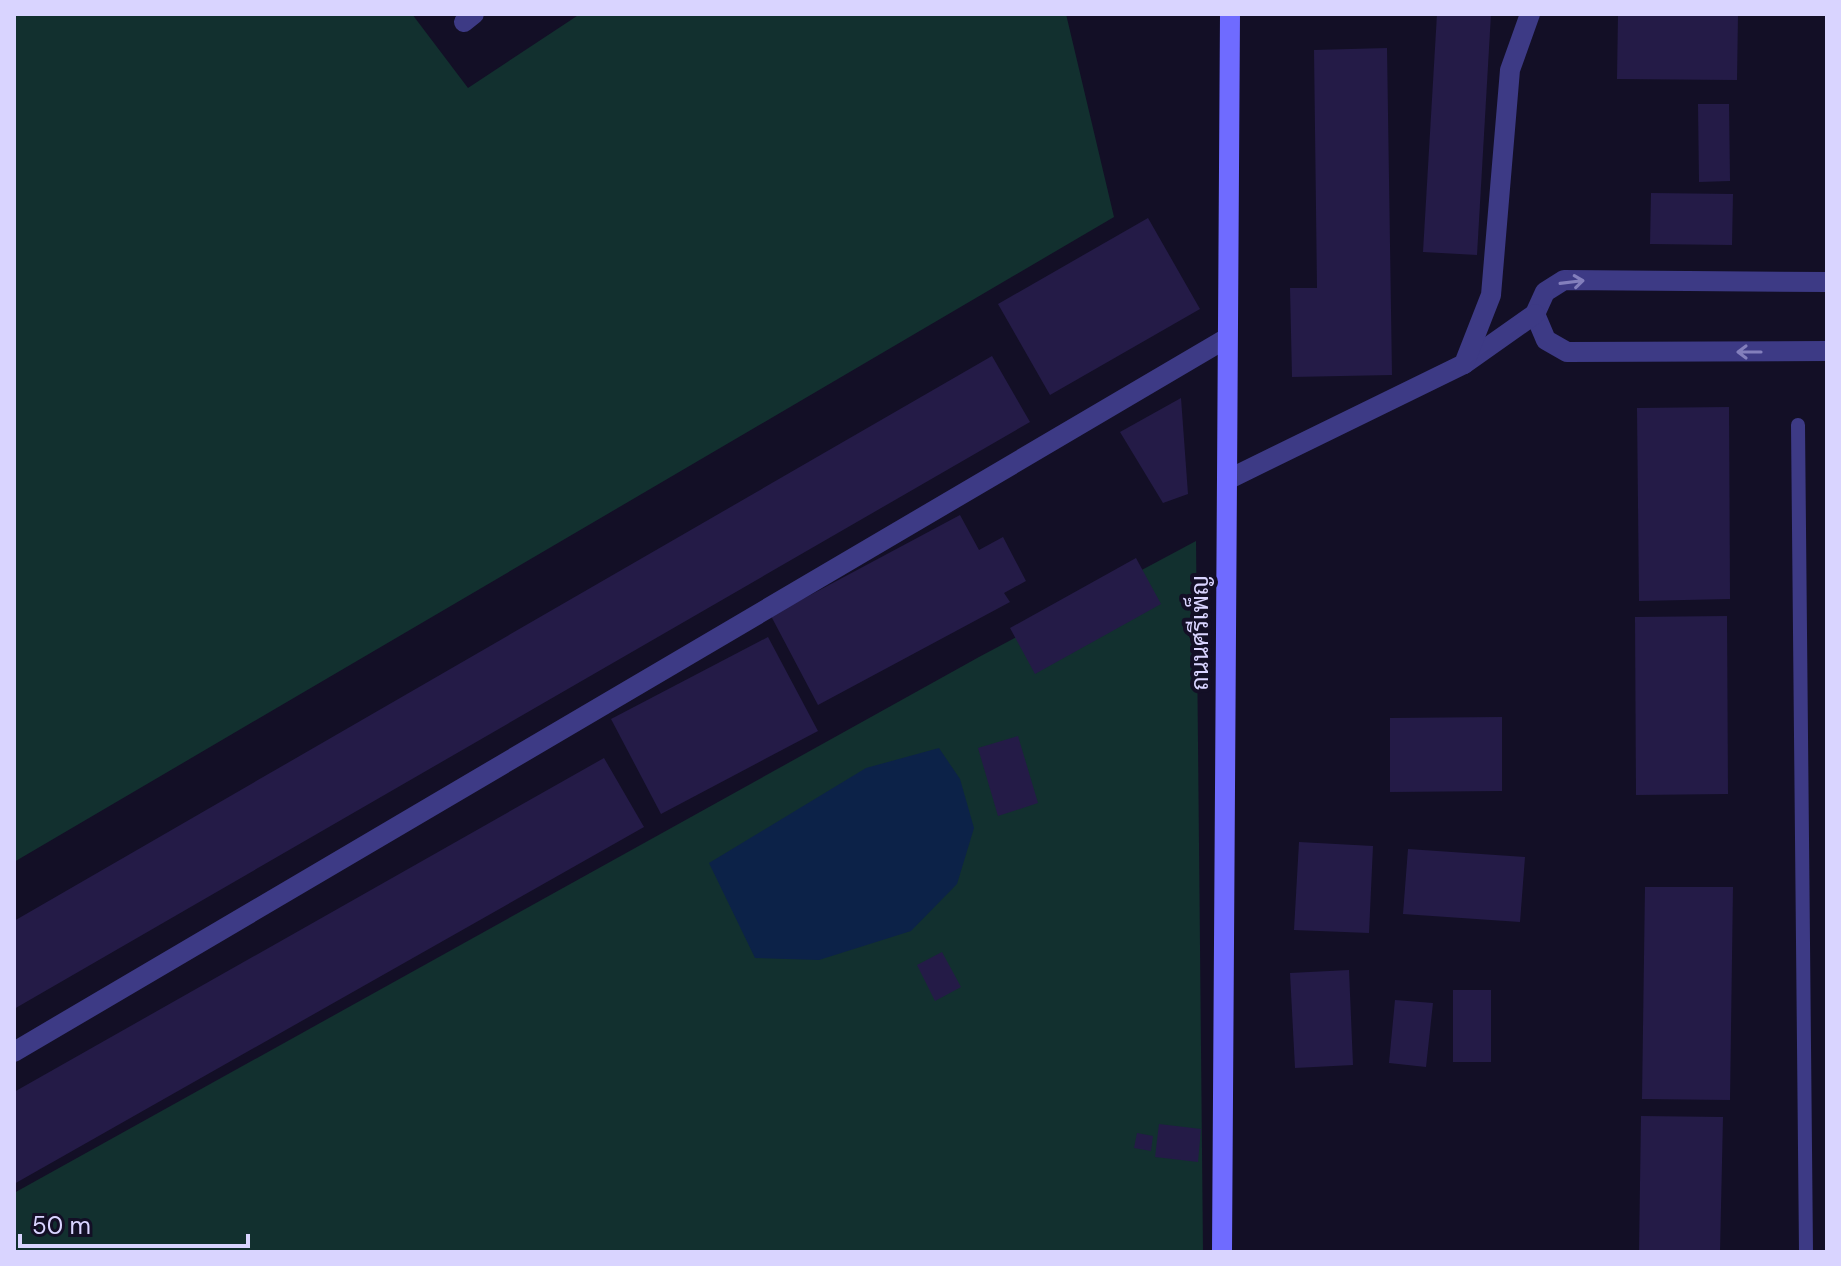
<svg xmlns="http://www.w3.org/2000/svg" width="1841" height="1266" font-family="'DM Sans',Sarabun,sans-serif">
<rect width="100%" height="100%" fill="#130f26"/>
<g fill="#12302f">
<path d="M14,14H412L468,88L580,14H1066L1114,217L14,862Z"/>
<path d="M1196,541L1203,1252H14V1193L979,657Z"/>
</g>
<path fill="#0c2248" d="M939,748L960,779L974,828L957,884L911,931L819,960L755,958L709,863L866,768Z"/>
<g fill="#241b47">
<path d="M1437,14H1491L1477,255L1423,252Z"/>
<path d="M1618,14H1738L1737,80L1617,79Z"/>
<path d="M1387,48L1392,375L1292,377L1290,288H1317L1314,50Z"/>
<path d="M1698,104H1729L1730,181L1699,182Z"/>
<path d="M1651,193L1733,194L1732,245L1650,244Z"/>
<path d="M1148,218L1200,309L1050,395L998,304Z"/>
<path d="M992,356L1030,422L14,1009V921Z"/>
<path d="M1181,398L1188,494L1163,503L1120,432Z"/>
<path d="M1729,407L1730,599L1639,601L1637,408Z"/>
<path d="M960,515L979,550L1003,537L1026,581L1004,593L1010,602L818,705L771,616Z"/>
<path d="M1136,558L1161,604L1035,674L1010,628Z"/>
<path d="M1727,616L1728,794L1636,795L1635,617Z"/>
<path d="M768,637L818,731L661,814L611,719Z"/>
<path d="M1502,717V791L1390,792V718Z"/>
<path d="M1018,736L1038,803L998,816L978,748Z"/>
<path d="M604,758L644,827L14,1184V1092Z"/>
<path d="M1299,842L1373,846L1369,933L1294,930Z"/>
<path d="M1408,849L1525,857L1520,922L1403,914Z"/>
<path d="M1645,887H1733L1730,1100L1642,1099Z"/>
<path d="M942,952L961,987L935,1001L917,965Z"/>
<path d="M1349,970L1353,1065L1295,1068L1290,973Z"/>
<rect x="1453" y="990" width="38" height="72"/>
<path d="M1395,1000L1433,1003L1426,1067L1389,1063Z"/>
<path d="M1641,1116L1723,1117L1720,1252H1639Z"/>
<path d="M1159,1124L1201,1129L1198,1162L1155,1157Z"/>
<path d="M1137,1133L1153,1136L1151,1151L1134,1148Z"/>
</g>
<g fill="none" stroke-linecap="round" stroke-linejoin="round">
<path stroke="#3d3a85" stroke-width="14" d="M1798,425L1806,1252"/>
<g stroke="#3d3a85" stroke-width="20">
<path d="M464,22L474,14"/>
<path d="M1827,282L1564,280L1545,292L1535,314L1546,340L1567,352L1827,351"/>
<path d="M1464,364L1535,314"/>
<path d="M1227,480L1464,364L1491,295L1510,70L1530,14"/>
<path d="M14,1052L1227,338"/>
</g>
<path stroke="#6f6bff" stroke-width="20" d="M1222,1252L1230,14"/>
</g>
<defs><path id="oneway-shaft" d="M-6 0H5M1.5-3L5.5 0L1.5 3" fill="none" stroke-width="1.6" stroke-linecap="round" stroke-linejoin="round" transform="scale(2)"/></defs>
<g stroke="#837fbc">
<use href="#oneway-shaft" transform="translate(1572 282) rotate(-7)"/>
<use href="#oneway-shaft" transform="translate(1749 352) rotate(180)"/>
</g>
<g text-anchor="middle" stroke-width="8" stroke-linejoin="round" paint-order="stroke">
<g font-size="24" fill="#d9d4ff" stroke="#130f26">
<text transform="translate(1200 633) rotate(-90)" y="8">ถนนศรีเพ็ญ</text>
</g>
</g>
<rect width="1841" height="1266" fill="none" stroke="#d9d4ff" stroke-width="32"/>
<path d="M20 1234v12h228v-12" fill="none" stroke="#d9d4ff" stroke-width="4"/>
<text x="32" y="1234" font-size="24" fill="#d9d4ff" stroke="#130f26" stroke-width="6" paint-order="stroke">50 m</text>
</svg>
